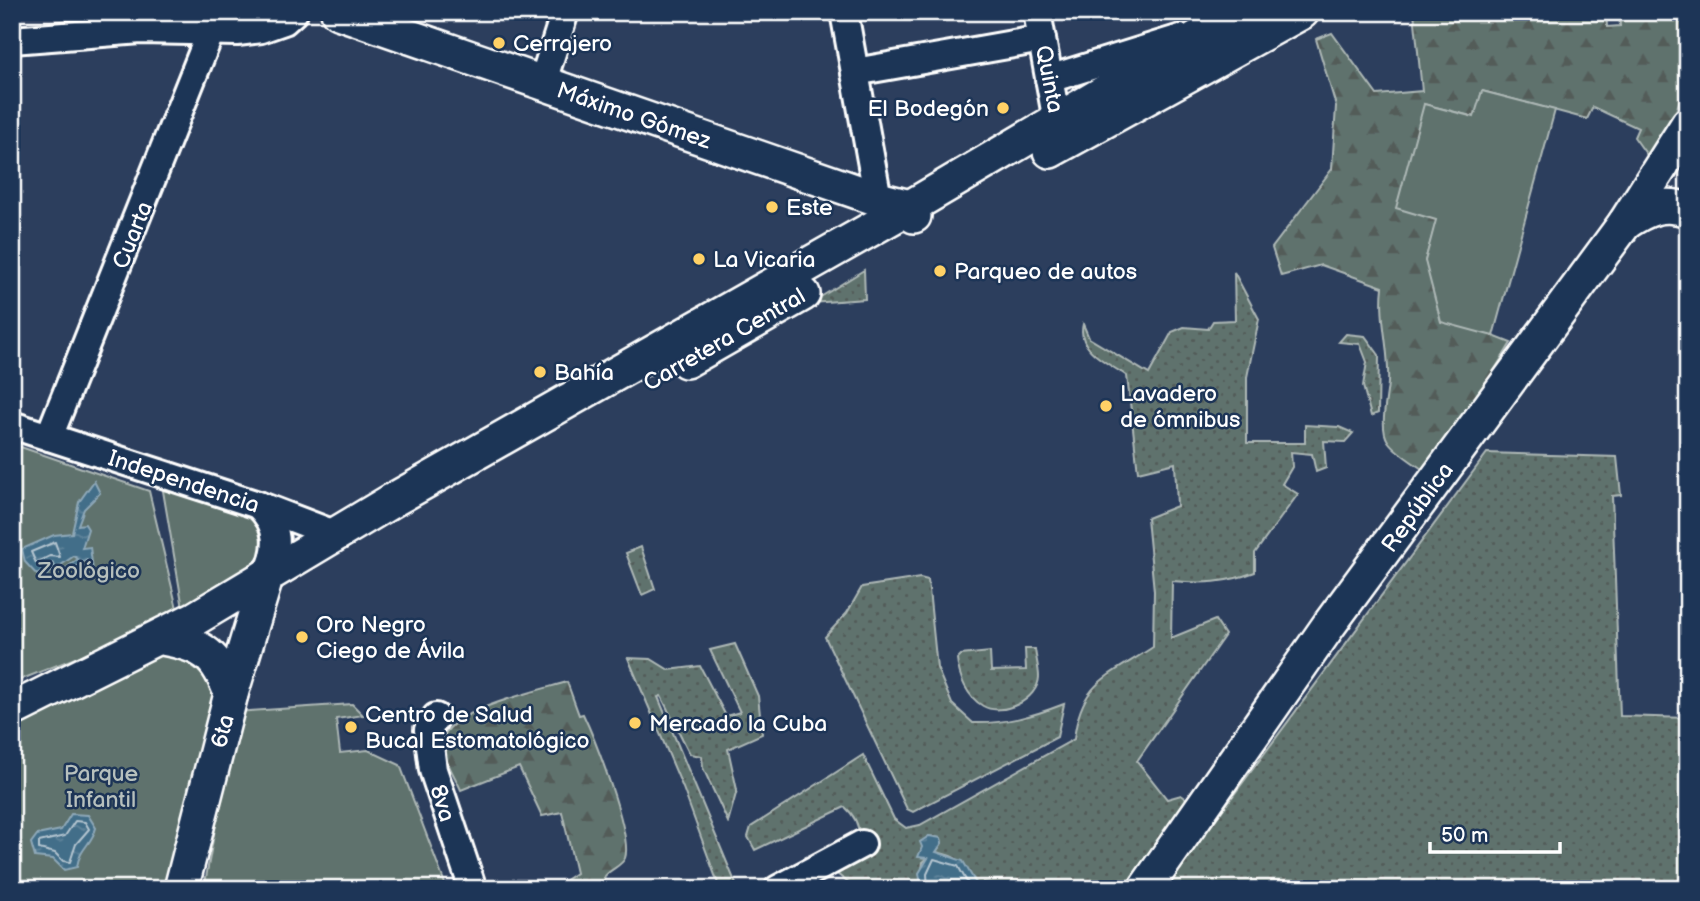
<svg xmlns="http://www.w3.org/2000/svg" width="1700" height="901" font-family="'Balsamiq Sans',sans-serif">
<defs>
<pattern id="grass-dots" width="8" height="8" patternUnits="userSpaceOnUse" patternTransform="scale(1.75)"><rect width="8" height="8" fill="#5e726d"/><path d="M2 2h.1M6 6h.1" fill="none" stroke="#535b59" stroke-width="1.8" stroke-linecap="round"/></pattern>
<pattern id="forest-firs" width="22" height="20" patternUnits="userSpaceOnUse" patternTransform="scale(1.75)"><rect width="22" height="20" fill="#5e726d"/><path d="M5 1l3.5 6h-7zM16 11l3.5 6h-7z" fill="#535b59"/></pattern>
<pattern id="water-ripples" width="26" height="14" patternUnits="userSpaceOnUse" patternTransform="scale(1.75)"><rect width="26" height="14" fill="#436e89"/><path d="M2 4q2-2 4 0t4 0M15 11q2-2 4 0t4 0" fill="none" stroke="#5f849b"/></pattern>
</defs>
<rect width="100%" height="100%" fill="#2c3e5d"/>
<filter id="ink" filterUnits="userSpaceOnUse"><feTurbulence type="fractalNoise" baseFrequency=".0143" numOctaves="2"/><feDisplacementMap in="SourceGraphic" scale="14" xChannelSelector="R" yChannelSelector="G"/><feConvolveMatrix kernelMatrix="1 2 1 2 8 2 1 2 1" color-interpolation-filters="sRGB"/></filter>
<g filter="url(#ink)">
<g fill="url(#grass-dots)" stroke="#aeb8b6" stroke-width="2">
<path d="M864,270L865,299L811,303Z"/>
<path d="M1234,272L1259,319L1247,377V443H1305V425L1339,427L1353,433L1345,442L1324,441L1326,468L1316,472L1312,454L1291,452L1292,467L1282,484L1298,494L1255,553V572C1226,583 1203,584 1172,581L1171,638L1215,620L1225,635L1137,761L1167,799L1181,795L1196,805L1136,889H1038L983,882L984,889C963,877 974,859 936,852L942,843L941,838L929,836L919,857L928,858L923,862L920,883L934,889H856L837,874L825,870L859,839C860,826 855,816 845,807L755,850L748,837L751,827L863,755L894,819L906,828L920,825L1074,739C1081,681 1108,677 1153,647L1154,591L1147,518L1177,506L1175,463L1138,472L1127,376C1108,363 1076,350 1083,324L1089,338L1149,374L1172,332L1184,327L1208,329L1213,321L1235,320Z"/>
<path d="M1346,334L1365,336L1379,355L1378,413L1371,416L1363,386L1367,362L1360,344L1339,342Z"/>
<path d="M1487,453L1617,457L1621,495L1612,496L1620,716L1688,718V889H1164Z"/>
<path d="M641,547L655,589L642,595L626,553Z"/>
<path d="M920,578L928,580L937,668L952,704L973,723C1005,724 1033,716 1064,704L1057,737L913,812L907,809L825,637L847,613L862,587Z"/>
<path d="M735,644L758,696L762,734L728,749L737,790L728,822L703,768L702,756L690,754L661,696L658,697L738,889H720L683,788L628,658L651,659L669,670L700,666L726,716L740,712L710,650Z"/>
<path d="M1025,649H1035C1036,658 1039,669 1039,677C1038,700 1002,717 983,706C967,697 959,677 957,659L961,655L990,652L991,671L1026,670Z"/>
</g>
<g fill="url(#forest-firs)" stroke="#aeb8b6" stroke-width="2">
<path d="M1414,12H1606L1607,27L1620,26L1619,12H1683C1695,75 1680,108 1652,162L1634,137L1638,128L1593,107L1587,119L1482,91L1475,117L1424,104L1437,219L1425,261L1493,336L1511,343L1430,475C1418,465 1397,454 1388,441C1379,428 1387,399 1388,383C1390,349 1379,321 1383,287L1321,265L1281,276L1272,248L1332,169L1336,106L1316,39L1332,33L1377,95L1422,91Z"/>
<path d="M567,682L579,715L583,714C594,737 633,835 625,858C622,866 610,869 605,876L602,889H552L576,873L562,812L542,816L519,767L461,790C455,776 441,756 443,740C447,710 541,690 567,682Z"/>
</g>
<g fill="#5e726d" stroke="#aeb8b6" stroke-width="2">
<path d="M1482,91L1555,110L1493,336L1441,322L1425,261L1436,220L1396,208L1424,104L1474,117Z"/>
<path d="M12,444L149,491L179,617L12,683Z"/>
<path d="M162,485L261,520L270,556L184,614Z"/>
<path d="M168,651C192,664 206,673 216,699L166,889H12V726Z"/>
<path d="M352,704L363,715L336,719L340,753L368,750L400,765L447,889H204L236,712Z"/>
</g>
<g fill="url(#water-ripples)" stroke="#8ea8b8" stroke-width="2">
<path d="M94,481L100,493L84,509L78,525L85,524L88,529L82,548L90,547L93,571L80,574V568L87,566V560L66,572L65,569L78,559L74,556L44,577L55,566L53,563L37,575L25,562L22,549L54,535L72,533L79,502Z"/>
<path d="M71,814L88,815L96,828C92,844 79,849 77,867L64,870L53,859L35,857L31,843L37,835L61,830Z"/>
<path d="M929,836L941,838L942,843L936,852L963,861L977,885L984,889L921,886L919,873L928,858L918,857L922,847L920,842Z"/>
</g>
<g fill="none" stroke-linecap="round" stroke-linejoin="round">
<g stroke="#b4c5d0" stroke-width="2">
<path d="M55,542L60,557L50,556L36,563L31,552Z"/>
<path d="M75,821L85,822L89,829L76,844L70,862L63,861L55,853L39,849V842L65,836Z"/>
<path d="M928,889L927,874L934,859L958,866L971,889"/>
</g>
<defs>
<g id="minor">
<path d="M844,12L878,199"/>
<path d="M1037,12L1060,138"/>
<path d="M12,40L141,30L237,32L261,29L284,21L294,12"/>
<path d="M855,72L1042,39"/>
<path d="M1049,79L1181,38"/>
<path d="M542,84L565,12"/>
<path d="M12,425L258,505L334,534"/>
<path d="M49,437L211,31"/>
<path d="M258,505C280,526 280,548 267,575"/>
<path d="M436,717L428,730L433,770L473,889"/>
<path d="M778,889L862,844"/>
</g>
<g id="major">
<path d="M338,12L878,199L910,207L914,216"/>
<path d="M1050,151L1302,12"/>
<path d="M1625,223C1646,209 1663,201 1688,210"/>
<path d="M686,361L803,294"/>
<path d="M162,638C204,645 217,655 231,694"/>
<path d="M12,710L196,618L393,500L910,207L1241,12"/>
<path d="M181,889L231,694L267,575"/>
<path d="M1145,889L1329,625L1625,223L1688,124"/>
</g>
</defs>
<use href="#minor" stroke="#fff" stroke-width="32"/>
<use href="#major" stroke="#fff" stroke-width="38"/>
<use href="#minor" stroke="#1d3557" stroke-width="26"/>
<use href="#major" stroke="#1d3557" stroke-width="33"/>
</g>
</g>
<g fill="#ffd166" stroke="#1d3557" stroke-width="2.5">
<circle cx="499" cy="43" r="7"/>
<circle cx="1003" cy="108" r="7"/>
<circle cx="772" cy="207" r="7"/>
<circle cx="699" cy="259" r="7"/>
<circle cx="940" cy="271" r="7"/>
<circle cx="540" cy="372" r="7"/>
<circle cx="1106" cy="406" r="7"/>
<circle cx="302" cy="637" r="7"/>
<circle cx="635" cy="723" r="7"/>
<circle cx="351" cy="727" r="7"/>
</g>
<g text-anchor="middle" stroke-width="5" stroke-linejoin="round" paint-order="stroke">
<g font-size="23" fill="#fff" stroke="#1d3557" text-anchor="start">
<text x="513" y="51">Cerrajero</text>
<text x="989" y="116" text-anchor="end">El Bodegón</text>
<text x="786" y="215">Este</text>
<text x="713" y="267">La Vicaria</text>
<text x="954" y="279">Parqueo de autos</text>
<text x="554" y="380">Bahía</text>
<text x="1120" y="401">Lavadero<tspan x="1120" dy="26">de ómnibus</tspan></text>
<text x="316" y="632">Oro Negro<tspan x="316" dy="26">Ciego de Ávila</tspan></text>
<text x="365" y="722">Centro de Salud<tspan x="365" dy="26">Bucal Estomatológico</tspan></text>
<text x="649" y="731">Mercado la Cuba</text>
</g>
<g font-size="23" fill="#fff" stroke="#1d3557">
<text transform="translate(1050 79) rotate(79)" y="8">Quinta</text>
<text transform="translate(634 115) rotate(19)" y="8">Máximo Gómez</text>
<text transform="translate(132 235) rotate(-68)" y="8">Cuarta</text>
<text transform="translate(724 339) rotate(-30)" y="8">Carretera Central</text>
<text transform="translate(184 481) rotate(18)" y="8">Independencia</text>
<text transform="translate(1417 507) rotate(-54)" y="8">República</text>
<text transform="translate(222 731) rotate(-75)" y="8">6ta</text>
<text transform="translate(443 803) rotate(73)" y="8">8va</text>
</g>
<g font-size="23" fill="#b7c0bd" stroke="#1d3557">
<text x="89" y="578">Zoológico</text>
<text x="101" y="781">Parque<tspan x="101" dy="26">Infantil</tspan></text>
</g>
</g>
<rect width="1700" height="901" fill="none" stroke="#1d3557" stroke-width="42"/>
<rect x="21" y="21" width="1658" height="859" fill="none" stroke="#fff" stroke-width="2.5" filter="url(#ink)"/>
<path d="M1430 842v10h130v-10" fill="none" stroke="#ffffff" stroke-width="3.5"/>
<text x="1441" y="842" font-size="21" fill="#ffffff" stroke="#1d3557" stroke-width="5" paint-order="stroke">50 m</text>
</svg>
